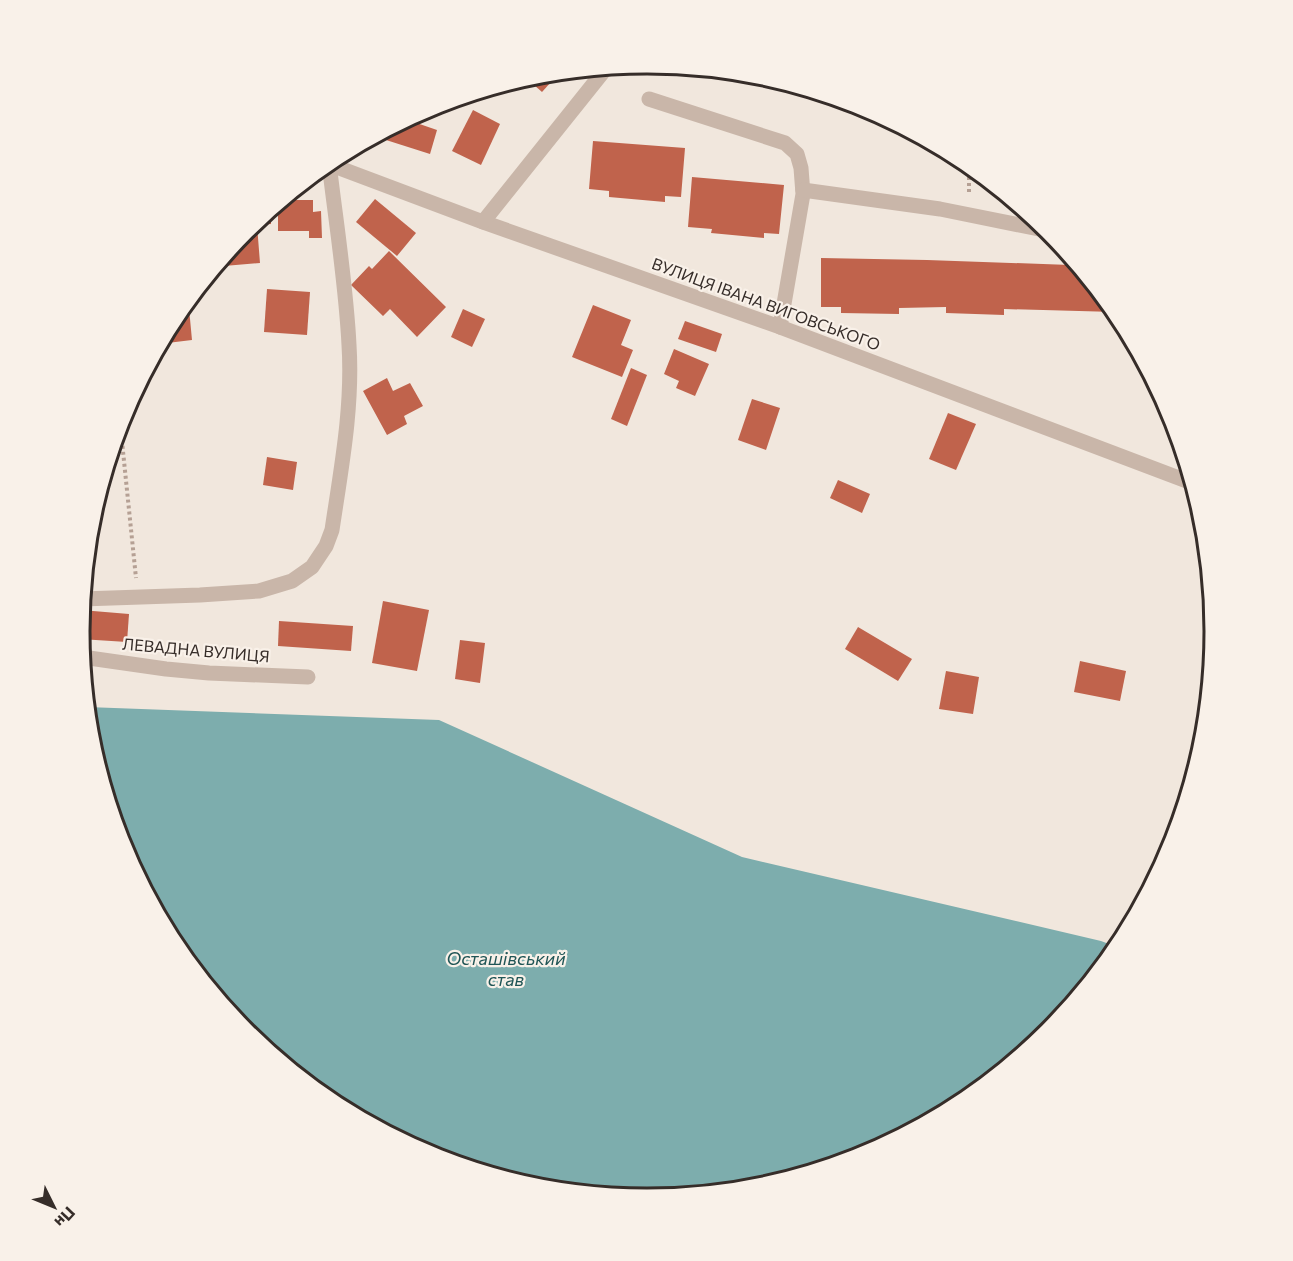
<svg xmlns="http://www.w3.org/2000/svg" width="1293" height="1261" font-family="Commissioner,sans-serif">
<rect width="100%" height="100%" fill="#f1e7dd"/>
<path fill="#7dadad" d="M87,707L439,720L742,857L1101,941L1117,947L1048,1032L962,1103L863,1155L757,1187L647,1198L535,1187L429,1155L331,1102L245,1032L174,945L122,847L90,741Z"/>
<g fill="#c0634c">
<path d="M560,72L542,92L525,77L536,74Z"/>
<path d="M790,84L814,91L807,99Z"/>
<path d="M856,104L864,106L886,118L879,126Z"/>
<path d="M473,110L500,124L481,165L452,151Z"/>
<path d="M405,119L437,130L430,154L386,140L390,127Z"/>
<path d="M593,141L685,148L681,197L665,196V202L609,197V191L589,189Z"/>
<path d="M692,177L784,185L779,234L764,233V238L711,233L712,229L688,227Z"/>
<path d="M375,199L416,233L397,256L356,222Z"/>
<path d="M281,200H313V212L321,211L322,238H309V231H278V202Z"/>
<path d="M270,209L271,224L257,225L260,263L224,266L223,256L245,229Z"/>
<path d="M389,251L446,307L417,337L390,309L383,316L351,285L369,266L372,269Z"/>
<path d="M1070,256L1115,312L1004,309V315L946,313V307L899,308V314L841,313V307H821V258L927,260L1070,265Z"/>
<path d="M267,289L310,292L307,335L264,332Z"/>
<path d="M188,298L192,340L159,344L175,315Z"/>
<path d="M593,305L631,320L621,345L633,350L622,377L572,357Z"/>
<path d="M463,309L485,319L472,347L451,337Z"/>
<path d="M685,321L722,334L716,352L678,339Z"/>
<path d="M674,349L709,364L695,396L676,388L679,381L664,374Z"/>
<path d="M631,368L647,375L627,426L611,419Z"/>
<path d="M387,378L393,391L410,383L423,406L404,416L407,424L387,435L363,391Z"/>
<path d="M752,399L780,408L766,450L738,440Z"/>
<path d="M948,413L976,424L956,470L929,459Z"/>
<path d="M267,457L297,462L293,490L263,485Z"/>
<path d="M838,480L870,494L862,513L830,498Z"/>
<path d="M383,601L429,610L417,671L372,663Z"/>
<path d="M81,610L129,614L127,642L80,639L79,630Z"/>
<path d="M279,621L353,626L351,651L278,646Z"/>
<path d="M858,627L912,659L898,681L845,649Z"/>
<path d="M460,640L485,643L480,683L455,679Z"/>
<path d="M1080,661L1126,671L1120,701L1074,692Z"/>
<path d="M946,671L979,677L973,714L939,709Z"/>
</g>
<g fill="none" stroke-linecap="round" stroke-linejoin="round">
<g stroke="#b5a094" stroke-width="4" stroke-dasharray="3 3" stroke-linecap="butt">
<path d="M969,165V194"/>
<path d="M120,422L136,578"/>
</g>
<g stroke="#c9b6a9" stroke-width="15">
<path d="M649,99L785,143L797,154L801,168L803,194L780,327"/>
<path d="M326,163L483,222L780,327L1192,483"/>
<path d="M803,190L940,209L1039,229H1048"/>
<path d="M483,222L607,67"/>
<path d="M82,599L200,595L259,591L292,581L312,567L326,546L332,530C341,469 353,407 349,345C346,284 336,223 329,163"/>
<path d="M82,657L166,669L209,673L308,677"/>
</g>
</g>
<g text-anchor="middle" stroke-width="4.5" stroke-linejoin="round" paint-order="stroke">
<g font-size="16" fill="#362d29" stroke="#f9f1e9">
<text transform="translate(766 304) rotate(20)" y="6">ВУЛИЦЯ ІВАНА ВИГОВСЬКОГО</text>
<text transform="translate(196 650) rotate(5)" y="6">ЛЕВАДНА ВУЛИЦЯ</text>
</g>
<g font-size="18" font-style="italic" fill="#205556" stroke="#f9f1e9">
<text x="506" y="965">Осташівський<tspan x="506" dy="21">став</tspan></text>
</g>
</g>
<path d="M0 0H1293V1261H0ZM90 631a557 557 0 1 1 1114 0a557 557 0 1 1-1114 0Z" fill="#f9f1e9" fill-rule="evenodd"/>
<path fill="none" stroke="#362d29" stroke-width="3" d="M90 631a557 557 0 1 1 1114 0a557 557 0 1 1-1114 0Z"/>
<g transform="translate(54 1207) rotate(133)" stroke="#f9f1e9" stroke-width="4.5" paint-order="stroke">
<path d="M0-4.5L10 22L0 15L-10 22Z" fill="#362d29"/>
<text y="-9" font-size="16" font-weight="bold" text-anchor="middle" fill="#362d29">Пн</text>
</g>
</svg>
